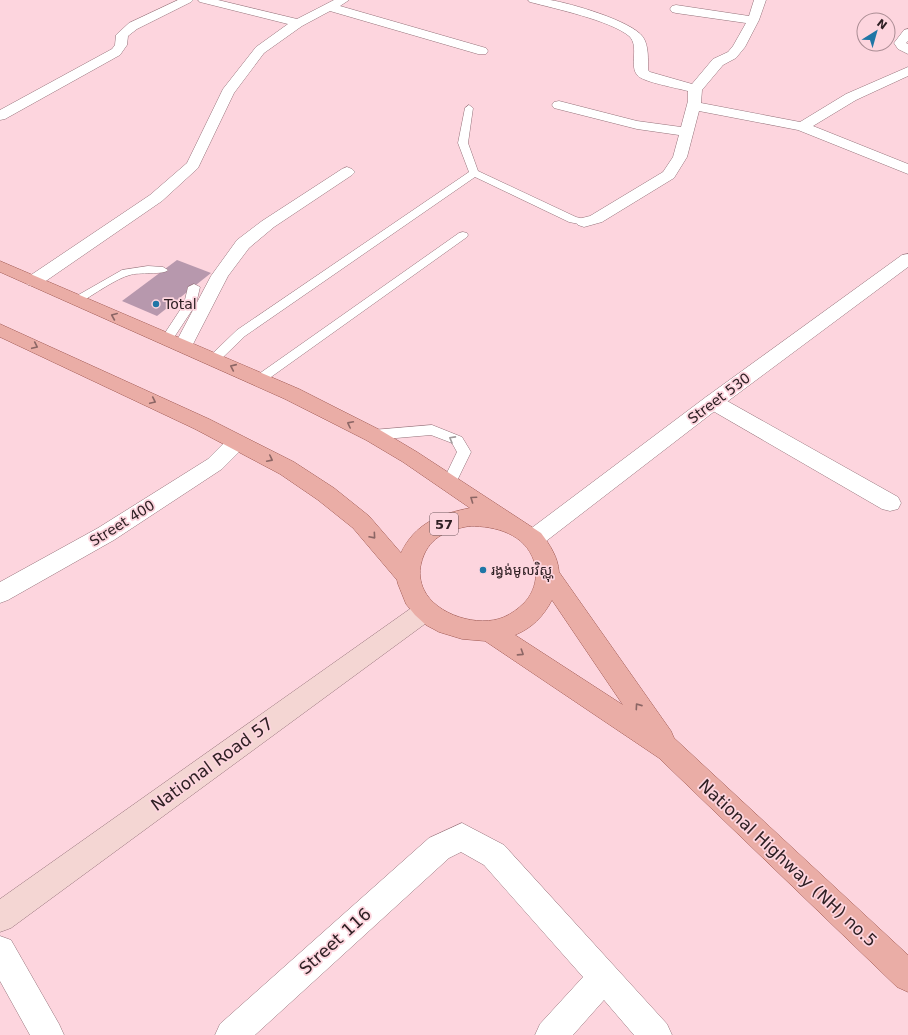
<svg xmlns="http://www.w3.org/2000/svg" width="908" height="1035" font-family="'DejaVu Sans','Noto Sans Khmer',sans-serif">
<rect width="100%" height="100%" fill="#fdd5de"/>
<path fill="#b798ad" d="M177,260L211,273L157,316L122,301Z"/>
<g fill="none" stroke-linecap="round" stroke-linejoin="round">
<defs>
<g id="service">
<path d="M469,105L473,108L468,143L478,171L576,217L588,220L589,222L588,224L584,225L569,222L475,177L245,336L218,362H210L208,359L210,356L237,330L469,172L458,143L465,108Z"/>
<path d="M463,232L467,233L468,235L467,237L264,382L260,383L256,382L254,379L256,376L459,233Z"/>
<path d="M148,266L163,267L168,270C165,275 138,272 130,275C117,278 93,295 81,302H73L71,300L73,298L122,270Z"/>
<path d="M194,284L200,287L196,304L171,342H163L161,339L184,304L188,287Z"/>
<path d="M432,425L462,437L471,452L454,487L449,488L444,487L442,483L457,452L452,443L431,435L373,440L368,438L367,435L368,432L373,430Z"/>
</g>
<g id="minor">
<path d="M178,0H193L191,2L137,29L128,36L127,45L120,55L5,119L0,120V110L112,49L115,45L116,35L129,23Z"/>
<path d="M198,0H218L297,19L334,0H349L340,6L486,48L488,51L486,54H478L330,11L302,26L264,53L234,93L198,168L162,201L40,285L34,286L28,285L25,281L28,277L150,195L187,163L223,89L256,47L288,24L200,2Z"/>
<path d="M528,0C535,0 543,0 550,0C570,3 632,21 643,37C649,46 648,60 648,70L650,72L692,84L713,59L728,52L733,46L746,23L676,13L672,12L670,9L672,6L676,5L749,16L754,0H766L759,20L745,47L736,58L723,65L702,90L701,103L800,122L846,94L908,67V76L856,100L813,126L908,164V174L798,130L699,111L687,157L674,178L602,222L584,227L578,225L576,222L578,219L590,216L663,172L673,157L679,135L637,129L554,108L552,105L554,102L559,101L637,121L681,127L688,101V91C676,88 650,83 641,78C626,70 641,47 629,36C609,20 556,9 530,2Z"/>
<path d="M908,29V41L906,43L908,44V54L898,49L894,43L904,30Z"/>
<path d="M347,167L352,169L355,172L352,175L274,227L249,248L228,276L190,350L183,352L176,350L174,346L211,276L237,240L262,221L342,169Z"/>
<path d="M713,395L720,397L898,497L901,503L898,509L890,511L882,509L706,407L703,402L706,397Z"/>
<path d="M237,435L244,437L247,442L244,447L222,469L114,540L8,600L0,603V582L98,528L208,459L230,437Z"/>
<path d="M462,823L504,845L667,1024L672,1035H634L604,1000L573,1035H535L540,1024L583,977L484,865L461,852L449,858L255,1035H215L220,1024L429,838Z"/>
<path d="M0,936L11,940L59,1024L64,1035H30L0,981Z"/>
</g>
<path id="tertiary" d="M908,254V267L720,407L541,545L533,548L525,545L522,539L525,533L706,397L902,255Z"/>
<path id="secondary" d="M425,601L433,604L437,611L433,618L11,928L0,932V899L417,604Z"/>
<path id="primary" d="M0,261L299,389L380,430L417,452L541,533C550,545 558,557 559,572L671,731L674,738L908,955V992L897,987L659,758L485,641L462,639L439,632L426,625L415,615L406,604L398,584L397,580L353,528L318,500L280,474L195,429L0,337V324L209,419L294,462L334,488L369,516L401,553C415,523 440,514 470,508L403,462L366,440L285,399L0,272ZM470,526C496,526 525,534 534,561C539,576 534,593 524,603C518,609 511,614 504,617C479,628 436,615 424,590C420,582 419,572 421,564C427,538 446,530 470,526ZM552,600L623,705L515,635C532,628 543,617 552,600Z"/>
</defs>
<use href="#service" stroke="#95727a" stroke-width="1"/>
<use href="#minor" stroke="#95727a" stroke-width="1"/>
<use href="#tertiary" stroke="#95727a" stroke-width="1"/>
<use href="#secondary" stroke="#95727a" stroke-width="1"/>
<use href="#primary" stroke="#9f5952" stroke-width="1"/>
<use href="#service" fill="#fff" fill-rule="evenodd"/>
<use href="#minor" fill="#fff" fill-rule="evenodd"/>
<use href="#tertiary" fill="#fff" fill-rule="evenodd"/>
<use href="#secondary" fill="#f4d6d3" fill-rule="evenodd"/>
<use href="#primary" fill="#eaada6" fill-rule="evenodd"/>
</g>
<defs><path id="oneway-chevron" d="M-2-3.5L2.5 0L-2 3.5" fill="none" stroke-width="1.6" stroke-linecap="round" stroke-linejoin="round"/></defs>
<g stroke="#8c6665">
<use href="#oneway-chevron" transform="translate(114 316) rotate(-157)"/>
<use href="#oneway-chevron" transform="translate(35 346) rotate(25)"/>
<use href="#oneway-chevron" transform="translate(233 367) rotate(-156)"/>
<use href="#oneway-chevron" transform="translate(153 401) rotate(25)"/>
<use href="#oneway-chevron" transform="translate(350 424) rotate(-153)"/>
<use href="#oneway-chevron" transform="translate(270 459) rotate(27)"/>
<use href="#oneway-chevron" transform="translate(473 499) rotate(-145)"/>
<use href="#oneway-chevron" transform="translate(373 536) rotate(49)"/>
<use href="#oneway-chevron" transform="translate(521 653) rotate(33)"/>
<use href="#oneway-chevron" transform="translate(638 706) rotate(-125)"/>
</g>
<use stroke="#a19b9c" href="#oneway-chevron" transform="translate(452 439) rotate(-151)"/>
<g fill="#2076a6" stroke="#fdd5de" stroke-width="1.5">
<circle cx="156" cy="304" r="4"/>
<circle cx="483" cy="570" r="4"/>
</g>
<g text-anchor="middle" stroke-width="3.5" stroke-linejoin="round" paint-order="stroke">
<rect fill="#fdd5de" stroke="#6d565c" stroke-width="1" x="430" y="513" width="28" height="22" rx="3"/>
<g font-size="13" font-weight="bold" fill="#2f2024">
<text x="444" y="529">57</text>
</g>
<g font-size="14" fill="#2f2024" stroke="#fdd5de" text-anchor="start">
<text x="164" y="309">Total</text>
<text x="491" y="575">រង្វង់មូលវិស្ណុ</text>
</g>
<g font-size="14" fill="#2f2024" stroke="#fdd5de">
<text transform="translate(719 398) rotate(-37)" y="5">Street 530</text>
<text transform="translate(122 523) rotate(-32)" y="5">Street 400</text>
</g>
<g font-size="17" fill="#2f2024" stroke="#fdd5de">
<text transform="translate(212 764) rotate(-36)" y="6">National Road 57</text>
<text transform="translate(788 863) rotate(43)" y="6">National Highway (NH) no.5</text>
<text transform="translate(335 941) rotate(-42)" y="6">Street 116</text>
</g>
</g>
<g transform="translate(876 32) rotate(37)"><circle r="19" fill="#fdd5de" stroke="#ab8d94"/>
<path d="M0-3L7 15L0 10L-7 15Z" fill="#2076a6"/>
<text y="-6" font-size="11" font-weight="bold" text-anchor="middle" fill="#2f2024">N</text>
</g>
</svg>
